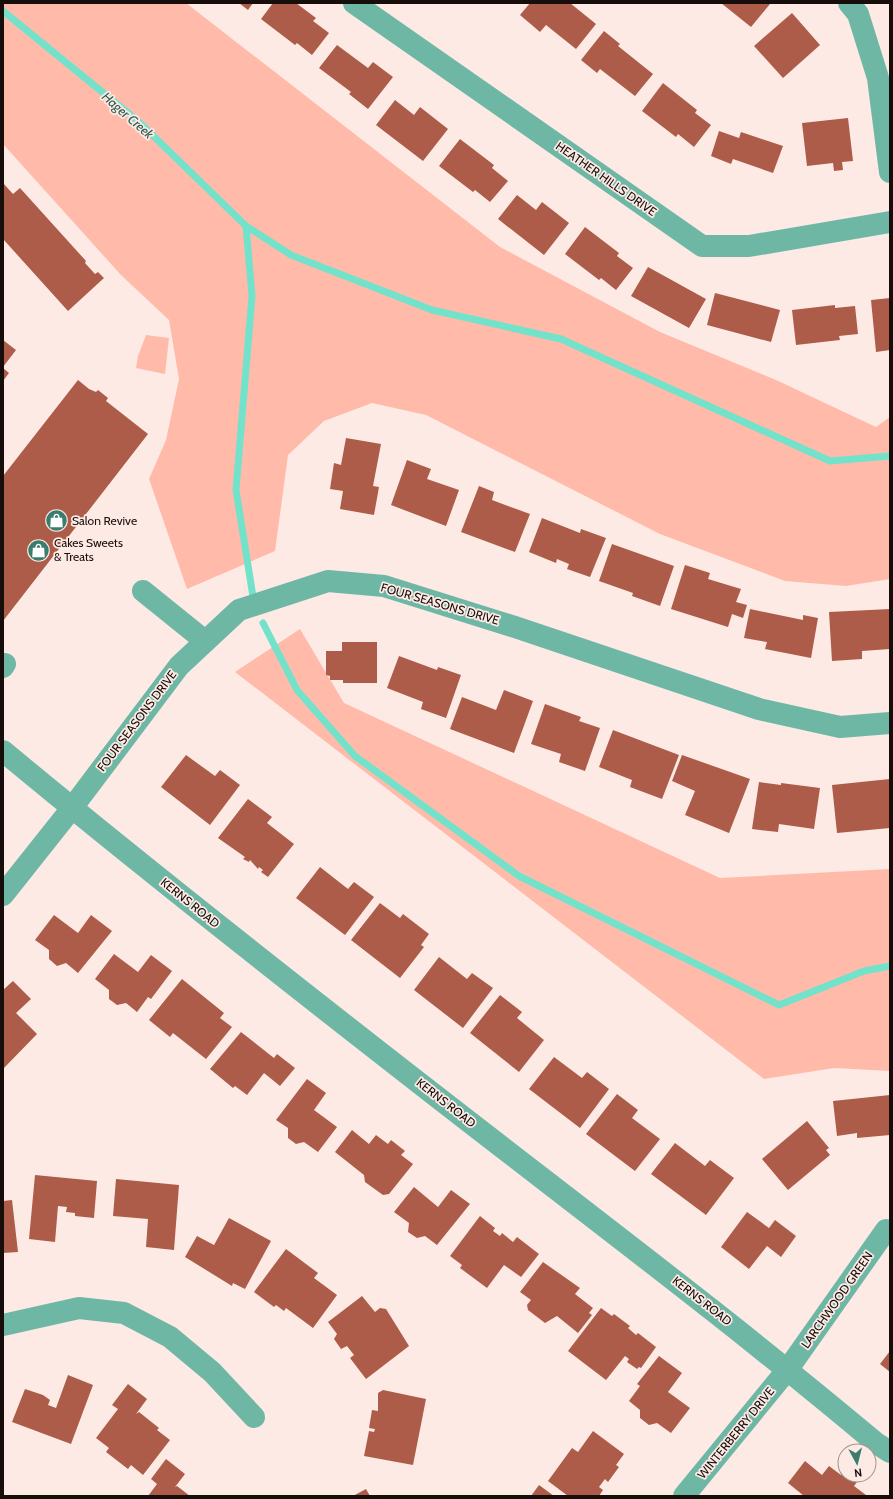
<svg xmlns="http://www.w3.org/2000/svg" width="893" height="1499" font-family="Cabin,sans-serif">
<rect width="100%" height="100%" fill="#fdeae5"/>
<g fill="#ffbaa9">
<path d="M3,3H186L500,247L660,332L776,380L876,427L890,417V579L846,586L785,581L660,534L426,415L372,403L324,421L288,455L275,551L187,589L149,479L166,440L179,379L169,320L121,275L3,144Z"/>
<path d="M146,335L169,338L165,374L136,368L138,356Z"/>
<path d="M300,629L344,703L720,878L890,869V1071L834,1068L764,1079L235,672Z"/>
</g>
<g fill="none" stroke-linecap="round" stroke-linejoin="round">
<g stroke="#72e3ca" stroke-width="7">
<path d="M3,11L139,122L246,226L291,255L432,310L561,339L830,461L890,456"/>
<path d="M246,226L252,296L236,490L254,603"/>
<path d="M263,623L297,690L355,756L519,876L779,1005L864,971L890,966"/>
</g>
</g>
<g fill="#ad5c49">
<path d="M239,3H253L248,10Z"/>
<path d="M273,3H296L316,18L313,21L329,33L312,55L297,43L295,45L261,19Z"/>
<path d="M530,3H570L596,24L576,49L546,25L540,32L520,15Z"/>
<path d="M721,3H769L770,4L751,27Z"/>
<path d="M792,13L820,45L783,78L754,46Z"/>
<path d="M604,31L620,44L618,46L653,74L635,96L600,69L597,73L581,60Z"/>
<path d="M337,45L368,68L373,62L393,77L368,109L349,94L351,92L319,68Z"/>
<path d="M663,83L697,110L695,113L711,125L694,147L678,134L676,137L642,111Z"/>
<path d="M395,100L414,115L420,107L448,129L423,161L376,125Z"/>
<path d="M848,118L853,161L842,162L843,170L834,171L833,163L807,166L802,123Z"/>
<path d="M719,131L739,138L741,132L783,146L773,173L733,159L731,164L711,156Z"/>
<path d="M460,139L494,165L492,168L508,181L490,202L475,190L473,192L439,166Z"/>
<path d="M3,183L13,194L20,188L86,261L85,263L95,274L98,272L104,278L68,311L3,239Z"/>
<path d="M517,195L536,210L542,202L569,223L544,255L498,219Z"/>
<path d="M585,227L619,253L617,256L633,268L616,290L601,278L599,280L565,254Z"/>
<path d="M648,267L706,299L689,328L631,296Z"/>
<path d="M715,293L780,310L771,342L707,325Z"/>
<path d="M890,298V350L876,352L871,300Z"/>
<path d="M835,305V308L855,306L858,334L839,336L840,340L796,345L792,310Z"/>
<path d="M3,340L16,350L3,367Z"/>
<path d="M3,368L9,373L3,381Z"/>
<path d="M78,380L89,389L96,392L98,390L108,398L106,401L148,434L3,621V476Z"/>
<path d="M346,438L381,444L373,486L379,487L374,515L340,509L343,491L330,489L334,463L341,465Z"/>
<path d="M407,460L431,469L427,479L459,490L446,526L391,505Z"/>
<path d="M479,486L494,492L492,500L530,514L515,552L461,532Z"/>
<path d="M542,518L580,533L581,529L606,538L590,577L567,569L569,564L557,559L556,563L529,552Z"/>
<path d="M612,544L674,566L660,606L632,596L633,593L599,581Z"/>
<path d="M685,565L710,573L708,579L741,589L736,602L747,605L743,618L732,614L728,627L671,609Z"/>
<path d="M750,609L803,620V615L818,618L811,658L765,649L767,642L744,638Z"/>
<path d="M890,609V649L862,651V659L832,661L829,612Z"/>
<path d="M342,642H377V683H343V680H330V676L326,675V651H342Z"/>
<path d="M399,656L437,670L438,667L461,675L446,718L421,709L423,702L387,688Z"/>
<path d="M504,690L533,701L514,753L450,729L462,697L496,710Z"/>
<path d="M545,704L581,717L579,721L600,728L585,771L559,762L561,754L531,744Z"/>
<path d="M613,730L679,755L662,799L630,787L632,780L599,767Z"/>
<path d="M186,755L215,776L220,770L240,785L210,825L161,787Z"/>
<path d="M682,755L750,779L729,833L685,815L695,791L672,781Z"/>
<path d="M890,779V828L837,833L832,785Z"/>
<path d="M759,782L781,785V783L820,788L814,829L779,824L778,832L752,829Z"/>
<path d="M248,799L272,817L267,823L294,844L268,877L261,872L263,870L259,867L258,869L250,860L249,862L243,859L245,857L218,838Z"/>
<path d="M320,867L348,889L354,882L374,897L345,935L296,898Z"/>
<path d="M380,903L400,918L403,914L429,934L421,945L424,947L400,978L351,940Z"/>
<path d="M54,915L78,933L91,915L112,931L78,973L66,963L57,966L49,959V950L35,940Z"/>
<path d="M114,954L138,972L151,955L172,971L151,999L148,997L137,1012L126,1003L117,1005L109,999V990L95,979Z"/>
<path d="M439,957L467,979L472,973L493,988L463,1028L414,990Z"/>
<path d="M182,979L224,1013L220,1018L232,1027L206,1059L173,1033L170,1037L149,1020Z"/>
<path d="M13,981L31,999L16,1013L37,1034L4,1068L3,990Z"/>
<path d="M500,995L522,1012L517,1018L544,1040L519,1072L470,1033Z"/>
<path d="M241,1032L274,1058L277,1054L295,1068L280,1086L264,1073L247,1095L235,1086L233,1088L210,1069Z"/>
<path d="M554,1057L582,1078L587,1072L609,1089L580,1128L529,1089Z"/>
<path d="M307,1079L326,1093L314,1110L337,1127L318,1152L304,1142L296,1144L288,1138V1128L276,1120Z"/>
<path d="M617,1094L638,1110L632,1118L660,1139L635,1171L586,1134Z"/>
<path d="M890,1095V1135L857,1138V1133L837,1136L833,1101Z"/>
<path d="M807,1121L829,1148L826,1150L830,1155L788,1190L762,1159Z"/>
<path d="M352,1130L369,1144L376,1135L388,1144L391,1140L405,1151L401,1155L413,1164L389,1194L383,1195L365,1182L364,1175L335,1152Z"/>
<path d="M675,1143L705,1166L710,1160L734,1178L706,1215L651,1174Z"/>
<path d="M35,1175L97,1181L94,1218L75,1216V1213L66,1212L67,1207L58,1206L55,1242L29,1239Z"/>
<path d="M116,1179L179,1185L174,1250L146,1247L148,1219L113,1216Z"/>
<path d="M414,1187L438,1207L451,1190L470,1204L437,1245L425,1236L417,1238L408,1232L409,1223L394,1212Z"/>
<path d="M12,1200L18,1252L3,1253V1201Z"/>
<path d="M747,1212L769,1228L775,1220L796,1236L781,1257L767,1246L749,1269L721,1247Z"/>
<path d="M480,1216L495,1228L493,1231L500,1236L502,1233L513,1242L517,1237L539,1254L521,1277L504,1265L487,1288L460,1268L462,1265L450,1256Z"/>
<path d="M229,1218L271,1241L245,1289L233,1283L232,1286L185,1257L197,1236L214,1245Z"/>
<path d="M286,1249L318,1273L314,1278L337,1295L313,1328L286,1308L284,1311L276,1305L274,1307L254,1292Z"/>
<path d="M543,1262L580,1288L575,1294L593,1308L589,1313L592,1315L578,1333L557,1316L545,1323L528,1310L527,1305L531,1300L520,1292Z"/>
<path d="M362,1296L375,1312L380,1308L386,1309L409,1346L366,1379L350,1358L354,1355L347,1346L341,1349L334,1339L337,1334L328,1322Z"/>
<path d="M601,1308L612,1316L614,1314L630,1326L628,1328L636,1335L638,1333L656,1347L641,1368L639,1367L637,1369L627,1362L629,1359L625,1356L606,1380L568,1351Z"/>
<path d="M890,1351V1372L880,1364Z"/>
<path d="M659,1356L682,1373L668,1392L690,1408L671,1433L657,1423L649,1425L640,1418V1410L629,1401L640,1386L637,1384Z"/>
<path d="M68,1375L93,1385L71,1444L12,1422L25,1389L43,1395L50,1400L48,1405L56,1408Z"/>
<path d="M128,1384L147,1399L136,1414L139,1412L159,1428L157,1430L170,1440L143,1475L131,1465L128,1469L106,1452L109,1448L96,1438L118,1409L112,1405Z"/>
<path d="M383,1390L426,1399L413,1465L364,1456L369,1431L374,1432L375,1429L369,1428L372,1410L378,1411V1393Z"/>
<path d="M593,1431L624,1454L616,1465L619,1467L608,1482L605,1479L599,1487L603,1490L599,1496H568L548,1481L572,1448L578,1452Z"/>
<path d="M166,1459L185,1474L175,1487L177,1486L190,1496H148L157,1484L151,1479Z"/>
<path d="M805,1461L822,1475L829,1466L841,1475L843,1471L845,1475H848L857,1482L854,1486L866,1495L804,1496L788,1483Z"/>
<path d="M539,1485L554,1496H531Z"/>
<path d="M366,1489L370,1496H353Z"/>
</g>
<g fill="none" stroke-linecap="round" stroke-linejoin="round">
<g stroke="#6fb7a5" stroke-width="22">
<path d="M354,3L702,246H749L890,222"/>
<path d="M849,3L858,14L878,78L890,172"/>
<path d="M143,591L205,641"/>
<path d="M3,667L5,664"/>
<path d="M3,751C144,868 288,981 432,1093C581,1209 732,1322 876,1443L890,1452"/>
<path d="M3,895L72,808L179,666L239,610L328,581L384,586L515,627L759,709L840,727L890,723"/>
<path d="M3,1325L79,1308L124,1313L170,1337L212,1372L254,1417"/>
<path d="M684,1496L788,1369L886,1230"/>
</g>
</g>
<defs>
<symbol id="shop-disc" viewBox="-11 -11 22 22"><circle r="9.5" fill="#3a7c6e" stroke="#fdeae5"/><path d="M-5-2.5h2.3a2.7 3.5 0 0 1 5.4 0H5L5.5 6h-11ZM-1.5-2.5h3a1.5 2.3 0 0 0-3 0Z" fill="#fff"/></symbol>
</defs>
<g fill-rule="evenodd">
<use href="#shop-disc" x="44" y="508" width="25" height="25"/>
<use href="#shop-disc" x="26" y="538" width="25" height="25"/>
</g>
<g text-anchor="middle" stroke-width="3.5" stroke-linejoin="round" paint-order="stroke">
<g font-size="12" fill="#170d0b" stroke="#fdeae5">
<text transform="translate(606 179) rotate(35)" y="4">HEATHER HILLS DRIVE</text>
<text transform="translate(440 604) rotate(16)" y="4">FOUR SEASONS DRIVE</text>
<text transform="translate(137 721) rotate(-53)" y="4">FOUR SEASONS DRIVE</text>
<text transform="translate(190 903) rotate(39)" y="4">KERNS ROAD</text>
<text transform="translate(446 1103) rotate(38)" y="4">KERNS ROAD</text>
<text transform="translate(837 1300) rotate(-55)" y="4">LARCHWOOD GREEN</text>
<text transform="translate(702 1301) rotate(38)" y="4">KERNS ROAD</text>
<text transform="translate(736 1433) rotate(-51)" y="4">WINTERBERRY DRIVE</text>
</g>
<g font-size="12" fill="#170d0b" stroke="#fdeae5" text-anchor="start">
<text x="72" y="525">Salon Revive</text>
<text x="54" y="547">Cakes Sweets<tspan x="54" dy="14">&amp; Treats</tspan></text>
</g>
<g font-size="13" font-style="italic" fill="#2b5c51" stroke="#fdeae5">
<text transform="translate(128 115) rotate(41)" y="5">Hager Creek</text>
</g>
</g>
<rect width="893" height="1499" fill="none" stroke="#170d0b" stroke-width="8"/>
<g transform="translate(857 1463) rotate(173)"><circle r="19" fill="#fdeae5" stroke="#a1928e"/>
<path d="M0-3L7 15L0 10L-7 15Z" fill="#3a7c6e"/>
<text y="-6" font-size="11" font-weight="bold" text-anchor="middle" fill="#170d0b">N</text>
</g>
</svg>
